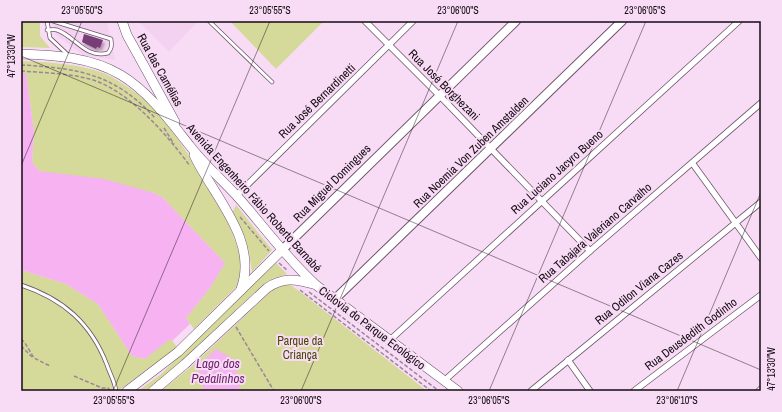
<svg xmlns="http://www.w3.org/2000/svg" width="782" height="412" font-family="'Archivo Narrow',sans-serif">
<defs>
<filter id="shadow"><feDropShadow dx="2" dy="3" stdDeviation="1" flood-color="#0004"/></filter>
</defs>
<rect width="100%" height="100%" fill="#f8dcf5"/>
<g fill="#f3d1f0">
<path d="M54,21H107L115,60L83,55L55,34Z"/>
<path d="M138,21H198L169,52Z"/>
</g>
<g fill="#d5d999">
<path d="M21,21H40V36L50,48L21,47Z"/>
<path d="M230,21H324L276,69Z"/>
<path d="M21,61C47,62 86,64 110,76C126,85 144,98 156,111C183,142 232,217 240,257C241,267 241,275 239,284L194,329L186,318L210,288L225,263L162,197L154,193L39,171L32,162L34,132L26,73H21Z"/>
<path d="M236,205L272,250L252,272L249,252L232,213Z"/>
<path d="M276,263L287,274L274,278L263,285L161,380L145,391H138L160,375Z"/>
<path d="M21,270L66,284L98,304L132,356L145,359L170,338L177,347L118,391H21Z"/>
<path d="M289,284L299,291L427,391H161L192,366L273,289Z"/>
</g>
<g fill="#f6b2f1">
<path d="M21,73H26L34,132L32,162L39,171L104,179L154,193L162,197L225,263L210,288L186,318L190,324L172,341L170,339L145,359L132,356L98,304L66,284L21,270Z"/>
<path d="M216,349L235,360L240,391H204L198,366Z"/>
</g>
<path fill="#773c74" filter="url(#shadow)" d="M84,34L103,40L100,48L97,47L96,49L82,42Z"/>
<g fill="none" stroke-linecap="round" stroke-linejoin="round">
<defs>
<g id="lane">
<path d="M47,21L50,38L68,55"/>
<path d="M209,21L272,82"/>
<path d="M47,30C50,30 54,29 57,30C75,36 85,59 108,53C112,48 112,45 111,39L53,21"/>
<path d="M21,285C63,299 91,323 107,365C110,374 115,382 116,391"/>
</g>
<g id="street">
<path d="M365,21L439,95L590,251"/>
<path d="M693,164L761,258"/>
<path d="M236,196L413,21"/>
<path d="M390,340L739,21"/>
<path d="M568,360L590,391"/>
<path d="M445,380L590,251L761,103"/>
<path d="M531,391L761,202"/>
<path d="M634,391L761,295"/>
<path d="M759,391L761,389"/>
</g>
<g id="secondary">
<path d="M282,250L516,21"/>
<path d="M335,299L622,21"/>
</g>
<g id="primary">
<path d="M122,21L127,35L175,122"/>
<path d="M21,54C54,55 91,57 121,75C149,92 170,121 190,146C204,164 221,179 236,195C263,225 286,258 316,285L458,391"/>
<path d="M194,155C213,196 259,240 241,289"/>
<path d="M127,391L178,352L282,250"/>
<path d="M153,391L185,364L267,288C283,277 296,279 313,284"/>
</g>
</defs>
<use href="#lane" stroke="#6d556b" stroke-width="4.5"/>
<use href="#street" stroke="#6d556b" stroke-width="7"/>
<use href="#secondary" stroke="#6d556b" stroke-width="10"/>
<use href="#primary" stroke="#6d556b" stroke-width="10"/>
<g stroke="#9a8698" stroke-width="1.5" stroke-dasharray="4 2" stroke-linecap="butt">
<path d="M21,65C78,68 115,74 155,118"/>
<path d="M21,71C46,73 72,73 96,81C132,94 168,136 190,166"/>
<path d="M164,128L174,144"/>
<path d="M240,217L269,251"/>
<path d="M279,263L288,271"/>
<path d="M300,290L431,391"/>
<path d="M309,292L439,391"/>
<path d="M236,327L274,391"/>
<path d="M21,339L25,343L34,358L50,366"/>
<path d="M21,346L32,357"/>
<path d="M74,376L102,388H108L110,391"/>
</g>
<use href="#lane" stroke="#fff" stroke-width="3"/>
<use href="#street" stroke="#fff" stroke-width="5.5"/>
<use href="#secondary" stroke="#fff" stroke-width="8"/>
<use href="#primary" stroke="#fff" stroke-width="9"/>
</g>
<path fill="none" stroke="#130a12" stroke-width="1" stroke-opacity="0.45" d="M758,21L761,22M21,56L761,370M21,166L82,21M113,391L270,21M301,391L458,21M489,391L646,21M677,391L761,192"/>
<g text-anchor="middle" stroke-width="4" stroke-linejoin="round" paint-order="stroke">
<g font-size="12" fill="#130a12" stroke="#f8dcf5">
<text transform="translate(160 70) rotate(61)" y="4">Rua das Camélias</text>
<text transform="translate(444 85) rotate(45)" y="4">Rua José Borghezani</text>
<text transform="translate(317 101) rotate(-44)" y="4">Rua José Bernardinetti</text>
<text transform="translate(471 152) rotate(-44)" y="4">Rua Noemia Von Zuben Amstalden</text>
<text transform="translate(557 172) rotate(-42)" y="4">Rua Luciano Jacyro Bueno</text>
<text transform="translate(332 183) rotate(-45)" y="4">Rua Miguel Domingues</text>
<text transform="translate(254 198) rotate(48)" y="4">Avenida Engenheiro Fábio Roberto Barnabé</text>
<text transform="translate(595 233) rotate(-41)" y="4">Rua Tabajara Valeriano Carvalho</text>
<text transform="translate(639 288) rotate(-39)" y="4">Rua Odilon Viana Cazes</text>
<text transform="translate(372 328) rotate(37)" y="4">Ciclovia do Parque Ecológico</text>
<text transform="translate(691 334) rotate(-37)" y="4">Rua Deusdedith Godinho</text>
</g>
<g font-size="12" fill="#454600" stroke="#f8dcf5">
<text x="300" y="345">Parque da<tspan x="300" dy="14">Criança</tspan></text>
</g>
<g font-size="13" font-style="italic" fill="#6e216d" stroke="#f8dcf5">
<text x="218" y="368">Lago dos<tspan x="218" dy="15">Pedalinhos</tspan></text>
</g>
</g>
<rect width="782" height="412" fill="none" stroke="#f8dcf5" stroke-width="44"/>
<rect x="22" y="22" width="738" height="368" fill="none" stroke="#130a12" stroke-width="1.5"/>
<g font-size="10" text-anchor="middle" fill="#130a12">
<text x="82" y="14">23°05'50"S</text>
<text x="270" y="14">23°05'55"S</text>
<text x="458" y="14">23°06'00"S</text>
<text x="645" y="14">23°06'05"S</text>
<text transform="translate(11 56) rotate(-90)" y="4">47°13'30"W</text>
<text transform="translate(771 369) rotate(-90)" y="4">47°13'30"W</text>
<text x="114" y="404">23°05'55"S</text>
<text x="301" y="404">23°06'00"S</text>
<text x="489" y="404">23°06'05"S</text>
<text x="677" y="404">23°06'10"S</text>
</g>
</svg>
